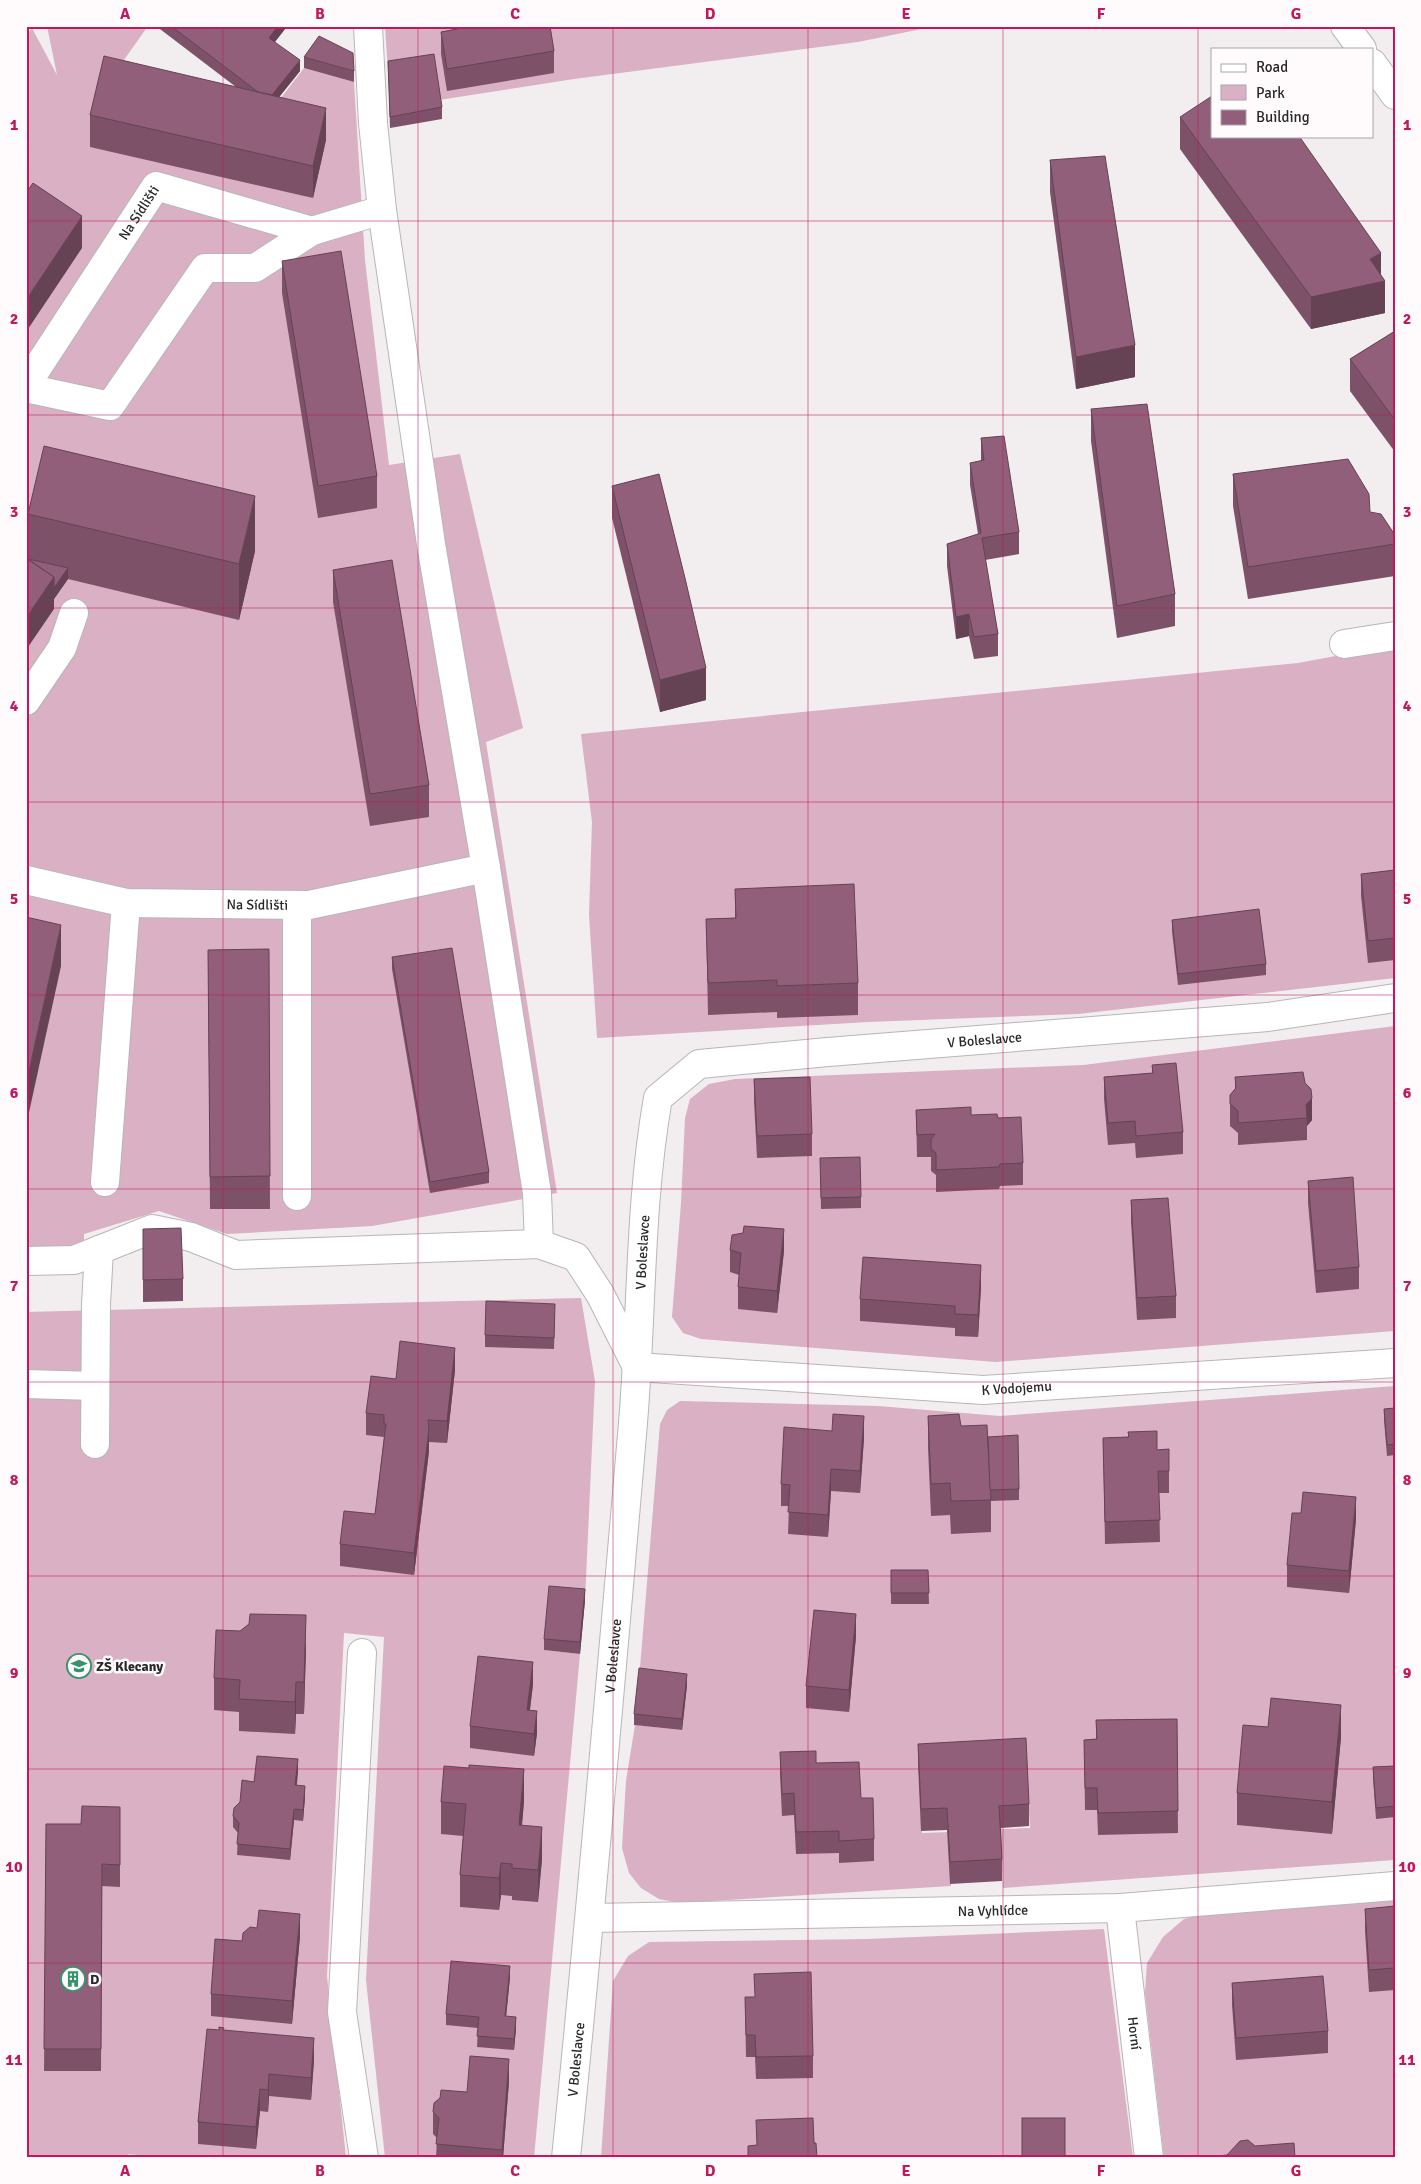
<svg xmlns="http://www.w3.org/2000/svg" width="1421" height="2184" font-family="Signika,sans-serif">
<rect width="100%" height="100%" fill="#f2edef"/>
<g fill="#d9b0c4">
<path d="M47,26H148L104,88L313,198L326,140L260,125L304,68L354,82L365,260L389,465L460,454L523,728L486,742L557,1193L372,1226L227,1234L159,1211L84,1234V1242L64,1250L26,1251V36L32,28L57,75Z"/>
<path d="M385,26H936L858,42L574,79L439,100L434,65L388,72Z"/>
<path d="M1395,645V978L1078,1014L868,1022L597,1038L589,915L592,822L581,734L1298,663Z"/>
<path d="M1395,1026V1331L996,1362L701,1339L683,1333L672,1317L681,1203L685,1118L690,1099L709,1084L735,1079L1083,1065Z"/>
<path d="M581,1298L595,1381L585,1600L549,1597L544,1650L580,1654L534,2158H385L366,1980L384,1637L344,1633L327,1976L346,2158H168L128,2154L127,2158H26V1312Z"/>
<path d="M1395,1386V1860L1003,1888L1001,1829L1030,1828L1026,1762L918,1768L922,1833L949,1832L951,1886L680,1903L659,1899L641,1888L629,1873L622,1848L626,1781L635,1725L682,1730L639,1680L660,1424L667,1410L680,1401L878,1406L1000,1416Z"/>
<path d="M1395,1900V2158H1164L1145,1992L1147,1963L1163,1937L1184,1919L1213,1911Z"/>
<path d="M1104,1929L1133,2158H601L613,1981L628,1956L649,1942L867,1939Z"/>
</g>
<g fill="none" stroke-linecap="round" stroke-linejoin="round">
<defs>
<g id="minor">
<path d="M368,26L373,123L382,210L431,544L486,868L537,1193L539,1244"/>
<path d="M1345,26L1362,49"/>
<path d="M1372,63L1395,95"/>
<path id="s1" d="M26,385L156,186L312,231L382,210"/>
<path d="M26,388L110,406L205,268H255L312,231"/>
<path d="M1344,644L1395,636"/>
<path d="M26,701L62,648L74,613"/>
<path id="s2" d="M26,880L126,903L309,905L486,868"/>
<path d="M105,1182L126,903"/>
<path d="M297,1196V905"/>
<path id="s3" d="M26,1261L74,1260L152,1229L191,1237L236,1255L539,1244L576,1257L600,1294L637,1367L983,1390L1395,1363"/>
<path d="M26,1384L95,1386"/>
<path d="M95,1444L96,1305L99,1250"/>
<path d="M362,1653L342,2012L364,2158"/>
<path id="s4" d="M1120,1908L1149,2158"/>
<path id="s5" d="M591,1918L1120,1908L1395,1886"/>
<path id="s6" d="M566,2158C591,1913 612,1668 633,1423C642,1315 639,1205 658,1098L699,1064L828,1052L1268,1017L1395,998"/>
</g>
</defs>
<use href="#minor" stroke="#bab5b7" stroke-width="30"/>
<use href="#minor" stroke="#fff" stroke-width="28"/>
</g>
<g fill="#7d5268">
<path d="M156,26H285V29L275,42L300,71L279,97L326,140L313,198L90,147V115L236,87Z"/>
<path d="M470,26H550L554,51V73L447,91L441,54V32Z"/>
<path d="M304,57L354,71V82L304,68Z"/>
<path d="M388,61L442,107V119L390,128Z"/>
<path d="M1180,117L1381,275L1385,313L1311,329L1180,149Z"/>
<path d="M1050,160L1135,377L1076,389L1050,192Z"/>
<path d="M282,261L377,476V508L318,518L282,293Z"/>
<path d="M1395,331V452L1350,391V359Z"/>
<path d="M1091,409L1175,594V626L1117,638L1091,441Z"/>
<path d="M981,438L1019,532V554L985,560L998,634V656L974,659L969,636L956,639L947,566V544L978,534L970,485V463L981,461Z"/>
<path d="M1233,474L1370,512L1395,535V576L1248,599L1233,506Z"/>
<path d="M612,486L706,700L660,712L612,518Z"/>
<path d="M28,514L255,551L239,620L68,579L54,599V609L28,559Z"/>
<path d="M333,570L429,785V817L370,826L333,602Z"/>
<path d="M1395,870V960L1368,963L1361,896V874Z"/>
<path d="M735,889L858,983V1015L777,1018V1012L708,1015L706,919L735,918Z"/>
<path d="M1172,920L1266,964V975L1178,985L1172,931Z"/>
<path d="M269,949L270,1209H210L208,950Z"/>
<path d="M392,957L489,1172V1183L430,1193L392,969Z"/>
<path d="M1152,1065L1183,1132V1154L1136,1158L1135,1143L1108,1145L1104,1099V1077L1152,1073Z"/>
<path d="M1235,1077L1305,1083L1312,1120L1307,1126V1140L1238,1145V1133L1230,1126V1095L1235,1089Z"/>
<path d="M754,1079L812,1134V1156L757,1158L754,1101Z"/>
<path d="M916,1110L998,1118L1023,1163V1185L1000,1186L999,1189L936,1192V1175L931,1171V1157H917Z"/>
<path d="M820,1158L861,1197V1208L821,1209Z"/>
<path d="M1308,1181L1359,1267V1289L1316,1293L1308,1203Z"/>
<path d="M1131,1200L1176,1296V1318L1137,1320L1131,1222Z"/>
<path d="M143,1229L183,1279V1301L143,1302Z"/>
<path d="M730,1250L784,1251L777,1313L738,1309V1287L739,1275L730,1272Z"/>
<path d="M981,1287L978,1337L955,1336V1328L860,1321V1299Z"/>
<path d="M555,1315L554,1349L485,1347V1335Z"/>
<path d="M455,1370L447,1443L429,1442V1451L414,1575L340,1566V1544L375,1514L384,1437L366,1435V1413L396,1379Z"/>
<path d="M1395,1408V1455L1387,1456L1384,1420V1409Z"/>
<path d="M928,1416L961,1426L988,1437L1019,1489V1500L991,1501V1532L951,1534L950,1515L931,1516L928,1448Z"/>
<path d="M1128,1432L1157,1450L1169,1449V1493H1159L1160,1542L1105,1544L1103,1438L1128,1437Z"/>
<path d="M864,1438L860,1493L831,1491L828,1537L788,1534L789,1506H781V1484Z"/>
<path d="M1301,1513L1356,1519L1349,1593L1287,1587V1565Z"/>
<path d="M891,1570H928L929,1604H891Z"/>
<path d="M585,1600L580,1654L544,1650V1639Z"/>
<path d="M856,1636L849,1712L806,1708V1686Z"/>
<path d="M306,1647L304,1714H296L295,1734L239,1731V1712L214,1710V1678Z"/>
<path d="M533,1684L530,1710L537,1733L534,1756L470,1748V1726Z"/>
<path d="M687,1685L682,1730L634,1725V1714Z"/>
<path d="M1177,1719L1178,1833L1098,1835L1097,1810H1085L1084,1740L1096,1739V1720Z"/>
<path d="M1341,1737L1332,1834L1237,1825V1793Z"/>
<path d="M918,1744L1029,1804V1826L1001,1828L1002,1859V1881L950,1884L947,1830L921,1831L918,1766Z"/>
<path d="M780,1752L816,1763L861,1798L874,1839V1861L839,1863V1853L796,1854L794,1815L782,1816L780,1774Z"/>
<path d="M1395,1766V1817L1376,1819L1373,1778V1767Z"/>
<path d="M298,1771L297,1785L305,1797L303,1821L294,1820L290,1860L237,1855L238,1833L233,1827V1816L240,1802L254,1782Z"/>
<path d="M524,1801L522,1825L542,1859L538,1902L512,1900V1896L501,1895L499,1910L460,1907V1875L463,1836L441,1834V1802Z"/>
<path d="M120,1807V1887L102,1886L101,2071H44L46,1824H81Z"/>
<path d="M1395,1906V1990L1369,1992L1365,1931V1909Z"/>
<path d="M300,1936L292,2024L211,2016V1994L242,1941Z"/>
<path d="M510,1977L506,2016L516,2028L514,2050L477,2047L478,2028L446,2025V2014Z"/>
<path d="M1232,1983L1328,2031V2053L1236,2060L1232,2005Z"/>
<path d="M745,1997L813,2056V2078L756,2079L755,2057H746Z"/>
<path d="M224,2030L314,2060L311,2100L269,2096L268,2112L260,2111L256,2149L198,2144V2122Z"/>
<path d="M509,2081L503,2158H436L437,2138L433,2134V2112L467,2092Z"/>
</g>
<g fill="#664255">
<path d="M278,26H285V29L269,49V38Z"/>
<path d="M300,60V71L268,111V99Z"/>
<path d="M326,108V140L313,198V166Z"/>
<path d="M82,216V248L26,332V300Z"/>
<path d="M1381,253V282L1385,281V313L1311,329V297L1370,259Z"/>
<path d="M1135,345V377L1076,389V357Z"/>
<path d="M255,496V551L239,620V564Z"/>
<path d="M68,568V579L54,599V609L26,650V618L54,577Z"/>
<path d="M969,614V636L956,639V617Z"/>
<path d="M706,668V700L660,712V680Z"/>
<path d="M61,925V966L26,1126V1085Z"/>
<path d="M1312,1098V1120L1307,1126L1306,1105Z"/>
<path d="M784,1229V1251L777,1313V1291Z"/>
<path d="M981,1265V1287L978,1337V1315Z"/>
<path d="M455,1348V1370L447,1443V1421Z"/>
<path d="M864,1416V1438L860,1493V1471Z"/>
<path d="M429,1429V1451L414,1575V1553Z"/>
<path d="M831,1469V1491L828,1537V1515Z"/>
<path d="M1356,1497V1519L1349,1593V1571Z"/>
<path d="M585,1589V1600L580,1654V1642Z"/>
<path d="M856,1614V1636L849,1712V1690Z"/>
<path d="M306,1615V1647L304,1714V1682Z"/>
<path d="M533,1662V1684L527,1732V1710Z"/>
<path d="M687,1674V1685L682,1730V1719Z"/>
<path d="M296,1682V1714L295,1734V1702Z"/>
<path d="M1341,1705V1737L1332,1834V1802Z"/>
<path d="M537,1711V1733L534,1756V1734Z"/>
<path d="M298,1759V1771L295,1796V1785Z"/>
<path d="M524,1769V1801L519,1857V1825Z"/>
<path d="M305,1786V1797L303,1821V1810Z"/>
<path d="M294,1809V1820L290,1860V1849Z"/>
<path d="M542,1827V1859L538,1902V1870Z"/>
<path d="M501,1863V1895L499,1910V1878Z"/>
<path d="M300,1914V1936L292,2024V2001Z"/>
<path d="M510,1966V1977L505,2028V2016Z"/>
<path d="M516,2017V2028L514,2050V2039Z"/>
<path d="M314,2038V2060L311,2100V2078Z"/>
<path d="M509,2059V2081L503,2158H502Z"/>
<path d="M269,2074V2096L268,2112V2090Z"/>
<path d="M260,2089V2111L256,2149V2127Z"/>
</g>
<g fill="#915f79" stroke="#664255">
<path d="M171,26H278L269,38L300,60L272,95L258,92Z"/>
<path d="M473,26H550L554,51L447,69L441,32Z"/>
<path d="M319,36L353,53L354,71L304,57Z"/>
<path d="M434,54L442,107L390,117L388,61Z"/>
<path d="M104,56L326,108L313,166L90,115Z"/>
<path d="M1212,96V136H1299L1381,253L1370,259L1385,281L1311,297L1180,117Z"/>
<path d="M1105,156L1135,345L1076,357L1050,160Z"/>
<path d="M33,183L82,216L26,300V193Z"/>
<path d="M341,251L377,476L318,486L282,261Z"/>
<path d="M1395,331V420L1350,359Z"/>
<path d="M1147,404L1175,594L1117,606L1091,409Z"/>
<path d="M1004,436L1019,532L982,538L998,634L974,637L969,614L956,617L947,544L981,533L970,463L984,460L981,438Z"/>
<path d="M44,446L255,496L239,564L28,514Z"/>
<path d="M1348,459L1369,494L1370,512L1381,514L1395,535V544L1248,567L1233,474Z"/>
<path d="M659,474L685,578L706,668L660,680L612,486Z"/>
<path d="M26,558L54,577L26,618Z"/>
<path d="M28,559L68,568L54,588V577Z"/>
<path d="M392,560L429,785L370,794L333,570Z"/>
<path d="M1395,870V938L1368,941L1361,874Z"/>
<path d="M854,884L858,983L777,986V980L708,983L706,919L736,918L735,889Z"/>
<path d="M1259,909L1266,964L1178,974L1172,920Z"/>
<path d="M26,917L61,925L26,1085Z"/>
<path d="M452,948L489,1172L430,1182L392,957Z"/>
<path d="M269,949L270,1176L210,1177L208,950Z"/>
<path d="M1176,1063L1183,1132L1136,1136L1135,1121L1108,1123L1104,1077L1153,1073L1152,1065Z"/>
<path d="M1303,1072L1305,1083L1311,1089L1312,1098L1306,1105L1307,1118L1238,1123V1111L1230,1104V1095L1236,1088L1235,1077Z"/>
<path d="M810,1077L812,1134L757,1136L754,1079Z"/>
<path d="M971,1107V1115L997,1114L998,1118L1021,1117L1023,1163L1000,1164L999,1167L936,1170V1153L931,1149V1139L935,1134L917,1135L916,1110Z"/>
<path d="M860,1157L861,1197L821,1198L820,1158Z"/>
<path d="M1353,1177L1359,1267L1316,1271L1308,1181Z"/>
<path d="M1168,1198L1176,1296L1137,1298L1131,1200Z"/>
<path d="M744,1226L784,1229L777,1291L738,1287L741,1253L730,1250L732,1235L743,1233Z"/>
<path d="M181,1228L183,1279L143,1280V1229Z"/>
<path d="M863,1257L981,1265L978,1315L955,1314V1306L860,1299Z"/>
<path d="M486,1301L555,1304L554,1338L485,1335Z"/>
<path d="M400,1341L455,1348L447,1421L428,1420L429,1429L414,1553L340,1544L344,1511L375,1514L386,1424H384V1415L366,1413L371,1376L396,1379Z"/>
<path d="M1395,1408V1444L1387,1445L1384,1409Z"/>
<path d="M833,1414L864,1416L860,1471L831,1469L828,1515L788,1512L790,1485L781,1484L784,1427L832,1431Z"/>
<path d="M959,1414L961,1426L987,1425L991,1500L951,1501L950,1483L931,1484L928,1416Z"/>
<path d="M1157,1431V1450L1169,1449V1471H1158L1160,1520L1105,1522L1103,1438L1129,1437L1128,1432Z"/>
<path d="M1018,1435L1019,1489L990,1490L988,1437Z"/>
<path d="M1303,1492L1356,1497L1349,1571L1287,1565L1292,1513H1301Z"/>
<path d="M891,1570H928L929,1593H891Z"/>
<path d="M549,1586L585,1589L580,1642L544,1639Z"/>
<path d="M814,1610L856,1614L849,1690L806,1686Z"/>
<path d="M250,1614L306,1615L304,1682H296L295,1702L239,1699L240,1680L214,1678L216,1630L240,1631L249,1624Z"/>
<path d="M478,1656L533,1662L527,1710L537,1711L534,1734L470,1726Z"/>
<path d="M639,1668L687,1674L682,1719L634,1714Z"/>
<path d="M1271,1698L1341,1705L1332,1802L1237,1793L1243,1725L1268,1727Z"/>
<path d="M1177,1719L1178,1811L1098,1813L1097,1788H1085L1084,1740L1097,1739L1096,1720Z"/>
<path d="M1026,1738L1029,1804L999,1806L1002,1859L950,1862L947,1808L921,1809L918,1744Z"/>
<path d="M816,1751V1763L859,1762L861,1798H873L874,1839L839,1841V1831L796,1832L794,1793L782,1794L780,1752Z"/>
<path d="M257,1756L298,1759L295,1785L305,1786L303,1810L294,1809L290,1849L237,1844L239,1823L233,1816L234,1808L240,1802L242,1780L254,1782Z"/>
<path d="M469,1765L524,1769L519,1825L542,1827L538,1870L512,1868V1864L501,1863L499,1878L460,1875L466,1804L441,1802L444,1766L469,1768Z"/>
<path d="M1395,1766V1806L1376,1808L1373,1767Z"/>
<path d="M82,1806L120,1807V1865L102,1864L101,2049H44L46,1824H81Z"/>
<path d="M1395,1906V1968L1369,1970L1365,1909Z"/>
<path d="M259,1910L300,1914L292,2001L211,1994L215,1939L242,1941L243,1933L250,1927L257,1928Z"/>
<path d="M451,1961L510,1966L505,2016L516,2017L514,2039L477,2036L479,2017L446,2014Z"/>
<path d="M811,1972L813,2056L756,2057L755,2035H746L745,1997H755L754,1974Z"/>
<path d="M1323,1976L1328,2031L1236,2038L1232,1983Z"/>
<path d="M219,2027L224,2028L223,2030L314,2038L311,2078L269,2074L268,2090L260,2089L256,2127L198,2122L207,2029L219,2030Z"/>
<path d="M470,2056L509,2059L502,2150L436,2144L439,2118L433,2112L434,2103L440,2098L441,2090L467,2092Z"/>
<path d="M813,2118L814,2143H816L817,2158H748V2146L757,2145L756,2120Z"/>
<rect x="1022" y="2118" width="43" height="40"/>
<path d="M1248,2140L1255,2146L1294,2143L1295,2158H1217V2156L1227,2155L1240,2141Z"/>
</g>
<path fill="none" stroke="#c2185b" stroke-width="1" stroke-opacity="0.55" d="M223,26V2158M418,26V2158M613,26V2158M808,26V2158M1003,26V2158M1198,26V2158M26,221H1395M26,415H1395M26,608H1395M26,802H1395M26,995H1395M26,1189H1395M26,1382H1395M26,1576H1395M26,1769H1395M26,1963H1395"/>
<defs>
<symbol id="school-ring" viewBox="-11 -11 22 22"><circle r="9.5" fill="#fffbfd" stroke="#36936a" stroke-width="1.5"/><path d="M0-5L7-2L0 1L-7-2ZM-4 1L0 2.5L4 1V4Q0 6-4 4Z" fill="#36936a"/></symbol>
<symbol id="building-ring" viewBox="-11 -11 22 22"><circle r="9.5" fill="#fffbfd" stroke="#36936a" stroke-width="1.5"/><path d="M-4-6H4V6H1V3H-1V6H-4ZM-2.5-4.3h1.7v1.8h-1.7ZM.8-4.3h1.7v1.8H.8ZM-2.5-1h1.7V.8h-1.7ZM.8-1h1.7V.8H.8Z" fill="#36936a"/></symbol>
</defs>
<g fill-rule="evenodd">
<use href="#school-ring" x="65" y="1652" width="28" height="28"/>
<use href="#building-ring" x="59" y="1965" width="28" height="28"/>
</g>
<g text-anchor="middle" stroke-width="5" stroke-linejoin="round" paint-order="stroke">
<g font-size="14" fill="#292728" stroke="#fffbfd">
<text dy="5" stroke="none"><textPath href="#s1" startOffset="206">Na Sídlišti</textPath></text>
<text dy="5" stroke="none"><textPath href="#s2" startOffset="234">Na Sídlišti</textPath></text>
<text dy="5" stroke="none"><textPath href="#s6" startOffset="1404">V Boleslavce</textPath></text>
<text dy="5" stroke="none"><textPath href="#s6" startOffset="909">V Boleslavce</textPath></text>
<text dy="5" stroke="none"><textPath href="#s3" startOffset="1069">K Vodojemu</textPath></text>
<text dy="5" stroke="none"><textPath href="#s6" startOffset="504">V Boleslavce</textPath></text>
<text dy="5" stroke="none"><textPath href="#s5" startOffset="402">Na Vyhlídce</textPath></text>
<text dy="5" stroke="none"><textPath href="#s4" startOffset="126">Horní</textPath></text>
<text dy="5" stroke="none"><textPath href="#s6" startOffset="99">V Boleslavce</textPath></text>
</g>
<g font-size="14" font-weight="bold" fill="#292728" stroke="#fffbfd" text-anchor="start">
<text x="96" y="1671">ZŠ Klecany</text>
<text x="90" y="1984">D</text>
</g>
</g>
<rect width="1421" height="2184" fill="none" stroke="#fffbfd" stroke-width="55"/>
<rect x="1211" y="48" width="162" height="90" fill="#fffbfd" stroke="#a9a6a8"/>
<rect x="1221" y="64" width="25" height="8" fill="#ffffff" stroke="#a9a6a8"/>
<text x="1256" y="72" font-size="15" fill="#292728">Road</text>
<rect x="1221" y="85" width="25" height="15" fill="#d9b0c4" stroke="#a9a6a8"/>
<text x="1256" y="98" font-size="15" fill="#292728">Park</text>
<rect x="1221" y="110" width="25" height="15" fill="#915f79" stroke="#a9a6a8"/>
<text x="1256" y="122" font-size="15" fill="#292728">Building</text>
<rect x="28" y="28" width="1366" height="2128" fill="none" stroke="#c2185b" stroke-width="2"/>
<g font-size="16" text-anchor="middle" font-weight="bold" fill="#c2185b">
<text x="125" y="19">A</text>
<text x="320" y="19">B</text>
<text x="515" y="19">C</text>
<text x="710" y="19">D</text>
<text x="906" y="19">E</text>
<text x="1101" y="19">F</text>
<text x="1296" y="19">G</text>
<text x="14" y="130">1</text>
<text x="1407" y="130">1</text>
<text x="14" y="324">2</text>
<text x="1407" y="324">2</text>
<text x="14" y="517">3</text>
<text x="1407" y="517">3</text>
<text x="14" y="711">4</text>
<text x="1407" y="711">4</text>
<text x="14" y="904">5</text>
<text x="1407" y="904">5</text>
<text x="14" y="1098">6</text>
<text x="1407" y="1098">6</text>
<text x="14" y="1291">7</text>
<text x="1407" y="1291">7</text>
<text x="14" y="1485">8</text>
<text x="1407" y="1485">8</text>
<text x="14" y="1678">9</text>
<text x="1407" y="1678">9</text>
<text x="14" y="1872">10</text>
<text x="1407" y="1872">10</text>
<text x="14" y="2065">11</text>
<text x="1407" y="2065">11</text>
<text x="125" y="2176">A</text>
<text x="320" y="2176">B</text>
<text x="515" y="2176">C</text>
<text x="710" y="2176">D</text>
<text x="906" y="2176">E</text>
<text x="1101" y="2176">F</text>
<text x="1296" y="2176">G</text>
</g>
</svg>
